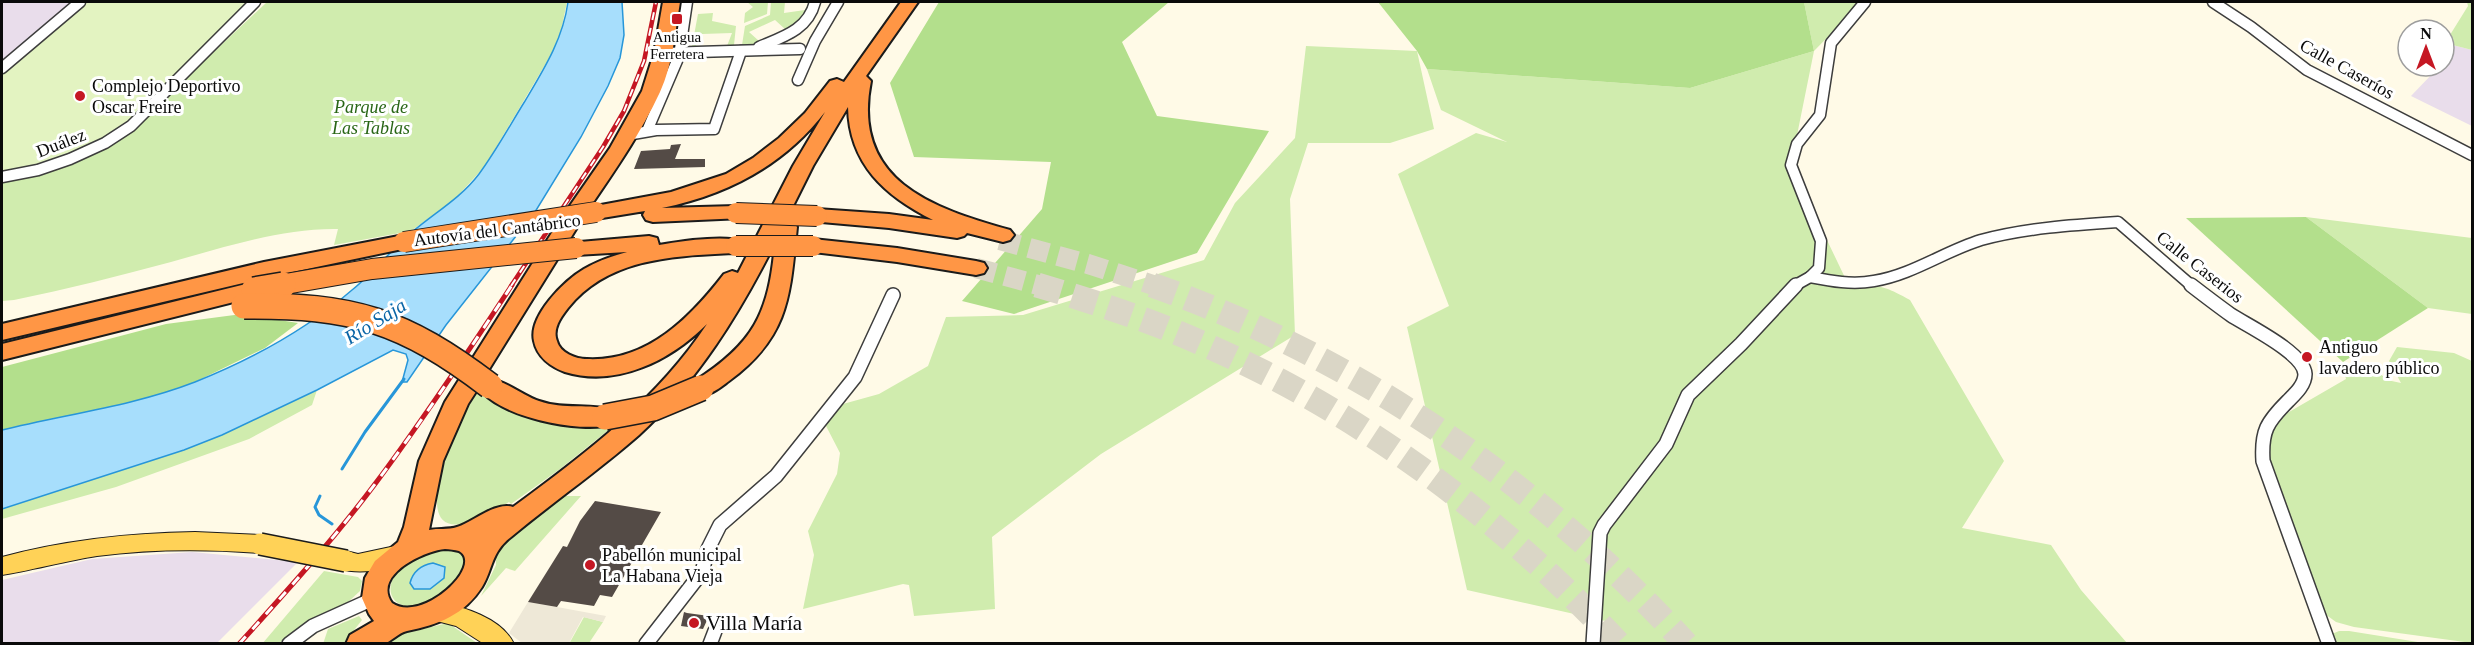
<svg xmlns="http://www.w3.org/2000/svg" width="2474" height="645" font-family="'Times New Roman',serif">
<rect width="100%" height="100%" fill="#fffae7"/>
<g fill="#e9ddeb">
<path d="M2,2H72L2,61Z"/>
<path d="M2445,43L2472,50V126L2411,96L2435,71L2437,66H2444Z"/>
<path d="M192,552L298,562L217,643H2V580L92,559Z"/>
</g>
<g fill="#d0ecae">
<path d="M267,2H567L561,31L555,48L485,166L454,200L411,231L334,245L338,229C282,228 225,247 171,262C119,276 67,289 14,300L2,301V179L135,126Z"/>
<path d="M747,2H768L767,14L744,23L745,13L753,7Z"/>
<path d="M771,2H785L784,13L805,10L808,5C808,17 796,26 786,30L775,20L749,32L759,41L768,38L752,45H742L745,26L770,15Z"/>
<path d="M1804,2H1862L1814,51L1791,165L1849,286C1879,284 1884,286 1910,300L2004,461L1962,528L2051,545L2081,590L2127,643H1607L1610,622L1467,590L1407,327L1449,306L1398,174L1476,133L1507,142L1441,110L1427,69L1690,88L1814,51Z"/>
<path d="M2467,2H2472V50L2445,43L2468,6Z"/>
<path d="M713,13L712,21L736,26L734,45L727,46L732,33L702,34L696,46H692L698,14Z"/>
<path d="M1306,46L1417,51L1434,129L1390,143H1308L1290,199L1295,335L1101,454L992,537L995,609L914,616L909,585L903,584L803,609L814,555L808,531L837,474L840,453L825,424L843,404L879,394L928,366L946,317L1023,315L1204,260L1235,203L1295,138Z"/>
<path d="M2306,217L2472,238V314L2428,308Z"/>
<path d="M2397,347L2454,353L2472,361V643L2354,627L2336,622L2325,614L2266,460V443L2277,419L2346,379L2344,371L2370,364L2387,380L2401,383L2389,361Z"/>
<path d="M477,387C519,424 562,427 616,424L560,469L511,504L509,502C388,579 450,438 477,387Z"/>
<path d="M317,390L312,405L249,439L116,487L2,519V509L184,450L222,435Z"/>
<path d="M564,496H581L515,571L506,568L481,596L496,565V550L532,518Z"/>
<path d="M450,547L465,555L468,570C459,579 450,595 439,602C436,604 430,604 426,605C380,615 382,574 414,556C424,550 440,550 450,547Z"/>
<path d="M324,571L358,577L362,581L360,591L347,603L308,622L279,643L262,644Z"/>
<path d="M359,616L362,620L344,643L323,644L328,629Z"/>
<path d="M584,617L603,622L589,643L569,644Z"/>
<path d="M448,623L477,643L374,644L396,632L414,631Z"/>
<path d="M2339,631H2349L2424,643H2333L2332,634Z"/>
</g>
<g fill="#b3df8c">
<path d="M939,2H1169L1122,42L1157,116L1269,131L1197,253L1014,314L962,301L1042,209L1051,162L914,157L890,83Z"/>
<path d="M1378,2H1804L1814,51L1690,88L1427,69L1417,51Z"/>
<path d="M2306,217L2428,308L2343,362L2186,218Z"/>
<path d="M242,314L298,323L265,348L197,381L103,418L2,440V367L166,324Z"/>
</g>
<path fill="#e3f3c1" d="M86,2H253L135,119L102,141L69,158L2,175V74Z"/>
<path fill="#eee8d7" d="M528,602L557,607L606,616L603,622L583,617L569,643H522L509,633Z"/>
<g fill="#a7defc" stroke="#2796d9" stroke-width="1.5">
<path d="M568,2H622L624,35L620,58L608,86L581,137L535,212L446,325L407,382H402L408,360L406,354L393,350L317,390L222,435L184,450L2,509V430C67,414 133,406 195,382C250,360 307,329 352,290C373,273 390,251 411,233C434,213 460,199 479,174C496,151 510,125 525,101C544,69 563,39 568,2Z"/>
<path d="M433,563L445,567L444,578L430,589H414L410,583C413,571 422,565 433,563Z"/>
</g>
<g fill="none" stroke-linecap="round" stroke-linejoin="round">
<g stroke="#2796d9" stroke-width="3">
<path d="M342,469L365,432L404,379"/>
<path d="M320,496L315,507L319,515L332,524"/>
</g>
</g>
<g fill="#544b46">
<path d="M681,144L675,159H705V167L634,169L641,151L670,149L671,145Z"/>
<path d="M595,501L661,512L612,597L600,595L594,606L561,601L557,607L528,602L563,546L567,547L580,521Z"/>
<path d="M684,612L687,613L709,616L703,629L681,626Z"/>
</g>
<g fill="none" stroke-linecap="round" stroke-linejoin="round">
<g stroke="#dad6c6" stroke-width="20" stroke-dasharray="20 10" stroke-linecap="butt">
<path d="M1000,240L1088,264L1156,286"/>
<path d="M976,268L1042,286"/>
</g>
<g stroke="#dad6c6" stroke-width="25" stroke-dasharray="25 12" stroke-linecap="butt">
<path d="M1037,285C1095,302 1153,321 1208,346C1363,414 1504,521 1619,644"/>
<path d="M1152,285C1356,357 1540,484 1686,644"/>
</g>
<defs>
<g id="street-far1">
<path d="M2213,2L2251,27L2307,70L2472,155"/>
<path d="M759,47C783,37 808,30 815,2"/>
<path d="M663,53L800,49"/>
<path d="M2,68L80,2"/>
<path d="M798,80L815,41L838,2"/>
<path d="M647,131L679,56L687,2"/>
<path d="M627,135L656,130L714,129L741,51"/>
<path d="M2,177L38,170L70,159L105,143L131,126L255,2"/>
<path d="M1810,277C1831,281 1852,285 1874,281C1912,275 1945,251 1981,240C2026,228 2072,225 2118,222L2192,286"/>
<path d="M1794,286L1810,277L1819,268L1821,241L1791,165L1797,144L1820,115L1831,43L1865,2"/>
</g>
<g id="street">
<path d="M2191,285C2204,295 2217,305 2231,315C2248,326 2304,353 2305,374C2305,385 2295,394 2288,401C2267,422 2261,431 2263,461L2329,644"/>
<path d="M289,644L313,626L375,598"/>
<path d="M646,644L702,572L708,549L720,525L776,476L855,377L893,295"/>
<path d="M710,644L715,631"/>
<path d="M1593,644L1600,533L1604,525L1666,444L1688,395L1741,344L1796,285"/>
</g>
<g id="primary">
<path d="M195,532L260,535L268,537L271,544L268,551L260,553C206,549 151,549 97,556C65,561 33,570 2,575V557C65,540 129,533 195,532Z"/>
<path d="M400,545L408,547L411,554L408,561C384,569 362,576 338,568L335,561L338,554L346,551L358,554Z"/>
<path d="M437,602C462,606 502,618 514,644H484L456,626L429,619L425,612L429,605Z"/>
</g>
<g id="highway">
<path d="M663,2H680C675,32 673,64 660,92C641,133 615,170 590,207L671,192L726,174L753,158L779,138L805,113L830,81L837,79L844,82L901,2H918L866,76L871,81C851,181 932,208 1010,230L1014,235L1010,240L1003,242L967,233L964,236L957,238L889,228L810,221L807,216L810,211L817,209L889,214L933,220C885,196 849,164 848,107L813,166L786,220L794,222L797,227C790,295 790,336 729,381C718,389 707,399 693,394L689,388L693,382C754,344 769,313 775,243C739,314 698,381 639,435C598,471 553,502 511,537C491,552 493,569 482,587C464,615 438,625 407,631C398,633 391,642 383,644C372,645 358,644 346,644L350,635L374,621L369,614L362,598L365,578L375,561L398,542L404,527L419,461L445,402L558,223L610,148L642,91L654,53ZM825,112L793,166L738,273L732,271L724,274C690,318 647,362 587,359C576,359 560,353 557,341C552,329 561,317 568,308C609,257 675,256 736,253L744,251L747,246L744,241C721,235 682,241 659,245L657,238L649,236L568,243L565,248L568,253L576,255L627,252C612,256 598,261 584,269C565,280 528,316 534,341C537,357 551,367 565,372C617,388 671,360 707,324C658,399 584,455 513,507C496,501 473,522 457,527C448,530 438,528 429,530L443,461L468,404L479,387C496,417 582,434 613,424L617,417L613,410C590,403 564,410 539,401C523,396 498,375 483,379L586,213L589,217L596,219L645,211L643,215L646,220L653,222L743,218L746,213L743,208L736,206L662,208C727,195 784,165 825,112ZM445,549C449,549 455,550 459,551C485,565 422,624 392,603C372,575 424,551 445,549Z"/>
<path d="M404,235L412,237L415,242L412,247L264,278L2,340V324L264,262Z"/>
<path d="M813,239L897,248L976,261L984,263L987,268L984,273L976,275L897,262L805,251L802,246L805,241Z"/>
<path d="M254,282L262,285L265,290L262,295L2,360V344Z"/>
</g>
</defs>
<use href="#street-far1" stroke="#3d3d3d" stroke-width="13"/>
<use href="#street" stroke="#3d3d3d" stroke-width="16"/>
<use href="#primary" stroke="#1b1b1b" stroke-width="2"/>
<use href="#highway" stroke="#1b1b1b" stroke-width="4"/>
<use href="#street-far1" stroke="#fff" stroke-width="10"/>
<use href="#street" stroke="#fff" stroke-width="13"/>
<use href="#primary" fill="#ffd257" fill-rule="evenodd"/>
<use href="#highway" fill="#ff9645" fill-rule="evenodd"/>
<defs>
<path id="rail-far1" d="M511,286L603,147L624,111L644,61L656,2"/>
<path id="rail" d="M239,644C286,592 333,540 375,484C423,420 468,352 512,285"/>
</defs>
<use href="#rail-far1" stroke="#c51723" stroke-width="4.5"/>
<use href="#rail" stroke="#c51723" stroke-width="5"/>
<use href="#rail-far1" stroke="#fff" stroke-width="2" stroke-dasharray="8" stroke-linecap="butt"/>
<use href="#rail" stroke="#fff" stroke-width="3" stroke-dasharray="10" stroke-linecap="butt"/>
<defs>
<path id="primary-bridge" d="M260,544L346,561"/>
<g id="highway-bridge-far1">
<path d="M736,213L817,216"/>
<path d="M404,242L596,212"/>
<path d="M736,246H813"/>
<path d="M274,286L372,269L576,248"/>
</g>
<g id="highway-bridge">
<path d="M254,290L283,285"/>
<path d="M244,306C353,305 403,320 490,386"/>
<path d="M605,417L653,408L701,388"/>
</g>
</defs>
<use href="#primary-bridge" stroke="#1b1b1b" stroke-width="24" stroke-linecap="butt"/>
<use href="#highway-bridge-far1" stroke="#1b1b1b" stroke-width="22" stroke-linecap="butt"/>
<use href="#highway-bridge" stroke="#1b1b1b" stroke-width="28" stroke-linecap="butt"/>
<use href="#primary-bridge" stroke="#ffd257" stroke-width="21"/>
<use href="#highway-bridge-far1" stroke="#ff9645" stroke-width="20"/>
<use href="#highway-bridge" stroke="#ff9645" stroke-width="25"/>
</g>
<g fill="#c51723" stroke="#fff" stroke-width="2">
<rect x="671" y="13" width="12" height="12" rx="3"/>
<circle cx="80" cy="96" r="6"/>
<circle cx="2307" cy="357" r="6"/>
<circle cx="590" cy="565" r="6"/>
<circle cx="694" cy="623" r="6"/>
</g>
<g text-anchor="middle" stroke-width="6" stroke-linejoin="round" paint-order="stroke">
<g font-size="15" fill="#0a0a0a" stroke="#fff">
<text x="677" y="42">Antigua<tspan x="677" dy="17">Ferretera</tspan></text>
</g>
<g font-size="18" fill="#0a0a0a" stroke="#fff">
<text transform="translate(2347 69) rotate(29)" y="6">Calle Caseríos</text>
<text transform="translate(61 143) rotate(-21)" y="6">Duález</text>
<text transform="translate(497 230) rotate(-7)" y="6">Autovía del Cantábrico</text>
<text transform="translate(2200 267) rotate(38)" y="6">Calle Caserios</text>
</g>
<g font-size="18" fill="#0a0a0a" stroke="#fff" text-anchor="start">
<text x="92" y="92">Complejo Deportivo<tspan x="92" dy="21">Oscar Freire</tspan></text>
<text x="2319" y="353">Antiguo<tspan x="2319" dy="21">lavadero público</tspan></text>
<text x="602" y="561">Pabellón municipal<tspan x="602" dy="21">La Habana Vieja</tspan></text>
</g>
<g font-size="18" font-style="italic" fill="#296616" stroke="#fff">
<text x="371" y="113">Parque de<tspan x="371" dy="21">Las Tablas</tspan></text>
</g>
<g font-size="20" font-style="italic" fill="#0a65a6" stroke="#fff">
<text transform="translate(375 321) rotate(-32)" y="7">Río Saja</text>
</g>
<g font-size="21" fill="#0a0a0a" stroke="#fff" text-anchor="start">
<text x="706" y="630">Villa María</text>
</g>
</g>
<rect width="2474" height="645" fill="none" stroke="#0a0a0a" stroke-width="6"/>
<g transform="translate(2426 48)"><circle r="28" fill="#ffffff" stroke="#9d9d9d" stroke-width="1.5"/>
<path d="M0-4.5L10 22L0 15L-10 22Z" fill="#c51723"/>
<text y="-9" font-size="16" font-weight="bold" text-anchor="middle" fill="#0a0a0a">N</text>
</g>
</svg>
